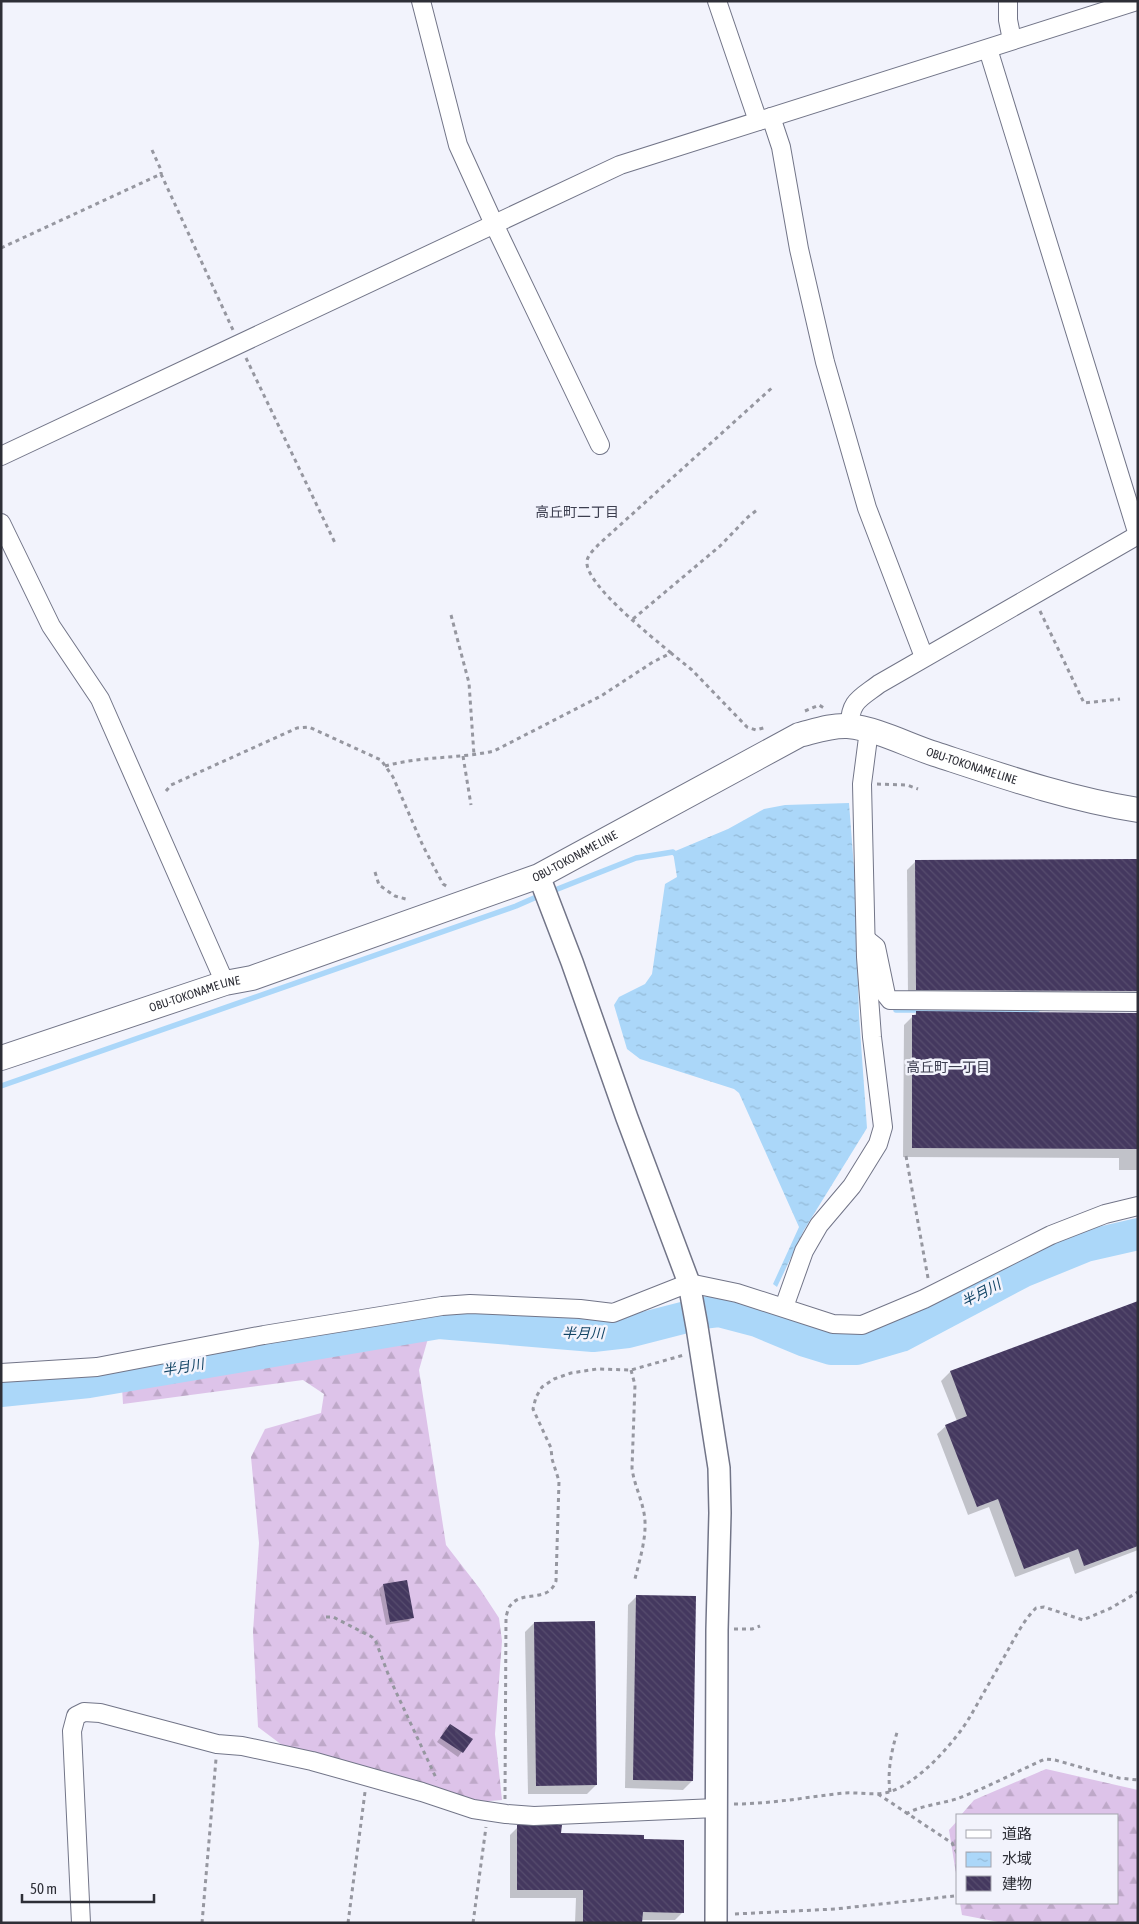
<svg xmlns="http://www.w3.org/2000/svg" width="1139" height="1924" font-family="'Asap Condensed','Noto Sans JP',sans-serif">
<defs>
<pattern id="forest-firs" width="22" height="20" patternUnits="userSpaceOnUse" patternTransform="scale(1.25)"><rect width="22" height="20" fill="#ddc3e9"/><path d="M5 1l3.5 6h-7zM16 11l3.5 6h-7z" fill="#bea8c8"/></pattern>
<pattern id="water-ripples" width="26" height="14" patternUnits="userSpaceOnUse" patternTransform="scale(1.25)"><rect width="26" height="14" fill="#abd7f9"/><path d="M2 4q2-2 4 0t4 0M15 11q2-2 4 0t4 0" fill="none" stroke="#93b9d6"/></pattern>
<pattern id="building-back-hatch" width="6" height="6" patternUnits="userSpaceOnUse" patternTransform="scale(1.25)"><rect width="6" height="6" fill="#44385f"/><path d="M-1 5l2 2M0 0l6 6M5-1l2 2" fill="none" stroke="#574d6e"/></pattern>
</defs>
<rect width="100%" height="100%" fill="#f2f3fc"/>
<g fill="url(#forest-firs)">
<path d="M431,1328L419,1370L446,1545L480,1589L499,1618L502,1641L495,1734L502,1800L477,1802L286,1748L258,1727L253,1632L259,1543L251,1457L265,1429L321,1413L324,1394L303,1380L123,1404L122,1387Z"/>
<path d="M1046,1769L1138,1790V1923H1004L962,1915L960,1903H1118V1815H961L974,1800Z"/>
<path d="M958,1820V1886L949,1830Z"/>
</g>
<path fill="url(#water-ripples)" d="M849,803L855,881L859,1015L867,1128L804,1230L777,1287L773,1284L799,1227L739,1093L734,1089L640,1059L627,1049L614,1005L619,997L645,984L652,974L665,884L677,877L673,852L728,829L764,809L785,805Z"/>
<g fill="#0003">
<path d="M916,861H1138V1005L908,998L907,870Z"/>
<path d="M917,1012L1138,1014V1170H1119V1158L903,1157L904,1025Z"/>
<path d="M1138,1302V1550L1075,1574L1069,1557L1015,1577L989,1507L968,1515L937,1434L946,1426L957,1421L941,1381L950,1372Z"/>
<path d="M383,1585L413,1617L409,1621L386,1625L379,1589Z"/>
<path d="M637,1596L692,1781L683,1790L625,1788L628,1605Z"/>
<path d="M534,1623L596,1785L587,1794H528L525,1632Z"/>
<path d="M450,1725L471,1739L458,1757L437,1742Z"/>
<path d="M518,1827L560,1834L643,1841L683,1912L675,1920H641V1923H575L576,1898H510V1835Z"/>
</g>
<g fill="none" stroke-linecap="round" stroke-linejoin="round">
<g stroke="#abd7f9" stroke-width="5.5">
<path d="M550,892L636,858L673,852L679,857"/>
<path d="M896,1010H1037"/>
<path d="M1,1086L516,906L541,895"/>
</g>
<path stroke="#abd7f9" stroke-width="32" d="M1,1391L89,1382L439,1323L593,1336L628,1332L702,1313L719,1311L757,1321L805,1341L831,1349H857L901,1336L1022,1272L1086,1246L1138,1234"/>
</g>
<g fill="url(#building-back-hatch)">
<path d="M1138,859V991L916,990L915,860Z"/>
<path d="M916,1011L1138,1013V1149L912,1148V1015H916Z"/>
<path d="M1138,1301V1546L1084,1566L1078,1549L1024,1569L998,1499L977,1507L945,1425L967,1416L950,1371Z"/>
<path d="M407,1580L414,1618L390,1622L383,1584Z"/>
<path d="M636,1595L696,1596L693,1781L633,1780Z"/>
<path d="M595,1621L597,1785L536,1786L534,1622Z"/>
<path d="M450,1724L473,1739L463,1753L440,1738Z"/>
<path d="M517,1825H562L561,1833L644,1835V1839L684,1840V1913L643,1912L642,1923H583V1890H517Z"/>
</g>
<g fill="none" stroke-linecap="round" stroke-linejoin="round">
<defs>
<g id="minor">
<path d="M421,1L458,145L494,224L600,445"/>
<path d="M717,1L758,121"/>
<path d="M1008,1V20L1012,40"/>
<path d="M988,49L1138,535"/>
<path d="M771,117L781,147L799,249L825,362L867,508L924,657"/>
<path d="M1,456L620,165L1137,1"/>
<path d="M1,523L51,626L100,699L225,983"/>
<path d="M850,727C849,701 861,698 879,684L1138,535"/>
<path d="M866,939L876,947L886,995L890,1000L1138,1002"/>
<path d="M784,1307L804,1251L819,1225L852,1186L878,1144L883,1127L872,1037L866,957L862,784L869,730"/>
<path d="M1,1373L97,1367L264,1335L442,1306L470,1304L580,1309L613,1313L689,1283L737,1293L833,1324L862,1325L924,1299L1051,1235L1105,1214L1138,1206"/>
<path d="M81,1923L72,1731L76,1716L84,1712L100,1713L217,1744L242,1746L312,1761L422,1792L473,1809L506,1814L534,1816L716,1808"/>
</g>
<path id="tertiary" d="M539,876L572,962L627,1118L689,1283L697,1327L719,1468L720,1513L717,1630L716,1923"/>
<g id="secondary">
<path id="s1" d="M1,1058L225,983L252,978L539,876L799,735C815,731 831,725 848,726C878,729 907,745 935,754C1002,776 1068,799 1138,810"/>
</g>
</defs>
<use href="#minor" stroke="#727588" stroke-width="20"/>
<use href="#tertiary" stroke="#727588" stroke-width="24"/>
<use href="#secondary" stroke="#727588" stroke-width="26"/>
<g stroke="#9697a0" stroke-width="3" stroke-dasharray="4 4" stroke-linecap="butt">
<path d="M152,150L161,170V174"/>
<path d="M1,248L161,174L233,330"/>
<path d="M246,358L336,545"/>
<path d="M1040,611L1084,703L1120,699"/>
<path d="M451,615L469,683L474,755"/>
<path d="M633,619L720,546L748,517L757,510"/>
<path d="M671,653C652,637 589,587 587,564C586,556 593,551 598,545L774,386"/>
<path d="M805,711L819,705L824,708"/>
<path d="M463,756L471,805"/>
<path d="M385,766C421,756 458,759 494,751L601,696L653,662L671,653L692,670L747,727L756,730L767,727"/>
<path d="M877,784L907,785L918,789"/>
<path d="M166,791L171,785L297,728L309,727L381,760L393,777L423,846L443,884L448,887"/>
<path d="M375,872L379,885L395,896L409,900"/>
<path d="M906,1156L928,1278"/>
<path d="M631,1370L635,1385L632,1468C634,1484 641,1497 644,1513C648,1534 640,1558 635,1579"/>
<path d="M326,1617H333L372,1637L376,1642L390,1679L437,1780"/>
<path d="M734,1629H752L760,1626"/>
<path d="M890,1792C887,1770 892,1749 898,1729"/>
<path d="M878,1794L952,1843L958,1855"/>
<path d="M505,1799L506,1617C507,1614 508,1608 510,1606C522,1589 548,1604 556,1581L559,1481L552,1459L551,1448L533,1409L536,1397L542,1387L554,1379L571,1373L597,1369L631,1370L684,1355"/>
<path d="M734,1804C771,1804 807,1797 844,1793C859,1792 875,1796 889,1792C919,1783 956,1741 971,1715C983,1694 995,1673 1007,1652C1015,1637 1024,1620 1036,1608L1044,1607L1083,1620L1111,1608L1138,1592"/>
<path d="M906,1814C921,1805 942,1804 959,1798C988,1787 1016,1772 1045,1759L1055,1760L1119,1778L1138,1780"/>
<path d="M735,1914L835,1909L954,1896"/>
<path d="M202,1923L216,1759"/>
<path d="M348,1923L365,1792"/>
<path d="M473,1923L486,1827"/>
</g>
<use href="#minor" stroke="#fff" stroke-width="18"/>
<use href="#tertiary" stroke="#fff" stroke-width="21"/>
<use href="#secondary" stroke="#fff" stroke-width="24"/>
</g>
<g text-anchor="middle" stroke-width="5" stroke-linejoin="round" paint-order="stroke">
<g font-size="12" fill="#2e2f37" stroke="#f2f3fc">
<text dy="4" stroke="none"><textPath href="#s1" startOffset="1044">OBU-TOKONAME LINE</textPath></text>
<text dy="4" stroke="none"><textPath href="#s1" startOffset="609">OBU-TOKONAME LINE</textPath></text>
<text dy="4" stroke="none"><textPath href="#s1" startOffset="204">OBU-TOKONAME LINE</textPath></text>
</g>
<g font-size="14" fill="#3c3e4f" stroke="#f2f3fc">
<text x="577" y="517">高丘町二丁目</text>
<text x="948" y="1072">高丘町一丁目</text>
</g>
<g font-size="14" font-style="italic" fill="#114465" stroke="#f2f3fc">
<text transform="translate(981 1293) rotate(-28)" y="5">半月川</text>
<text transform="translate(583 1333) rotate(1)" y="5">半月川</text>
<text transform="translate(183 1367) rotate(-10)" y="5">半月川</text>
</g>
</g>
<rect width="1139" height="1924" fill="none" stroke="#2e2f37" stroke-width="5"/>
<rect x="956" y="1814" width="162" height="90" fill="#f2f3fc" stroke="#a4a5ad"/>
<rect x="966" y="1830" width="25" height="8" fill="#ffffff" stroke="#a4a5ad"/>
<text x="1002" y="1839" font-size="15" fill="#2e2f37">道路</text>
<rect x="966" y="1852" width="25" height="15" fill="url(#water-ripples)" stroke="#a4a5ad"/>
<text x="1002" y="1864" font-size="15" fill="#2e2f37">水域</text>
<rect x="966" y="1876" width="25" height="15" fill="url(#building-back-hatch)" stroke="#a4a5ad"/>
<text x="1002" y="1889" font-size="15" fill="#2e2f37">建物</text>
<path d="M22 1894v8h132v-8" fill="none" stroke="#2e2f37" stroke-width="2.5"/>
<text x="30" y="1894" font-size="15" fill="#2e2f37" stroke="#f2f3fc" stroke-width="4" paint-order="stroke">50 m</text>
</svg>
